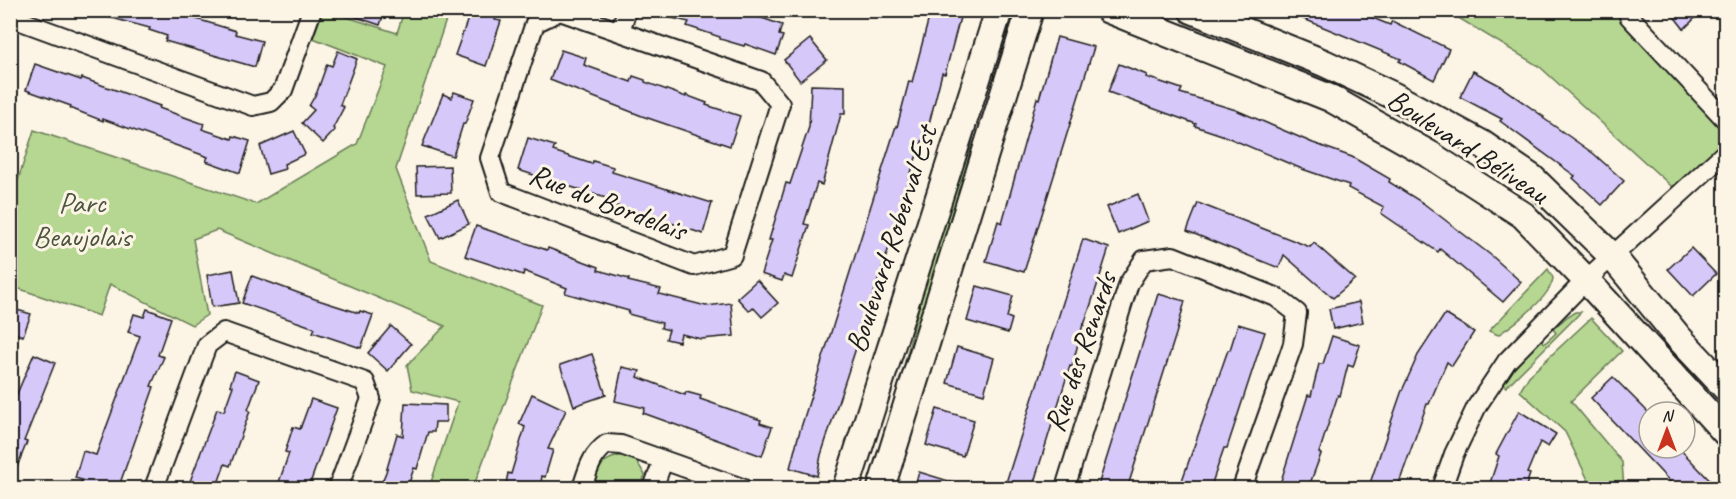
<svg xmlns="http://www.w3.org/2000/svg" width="1736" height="499" font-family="Caveat,sans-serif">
<rect width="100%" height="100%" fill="#fcf5e5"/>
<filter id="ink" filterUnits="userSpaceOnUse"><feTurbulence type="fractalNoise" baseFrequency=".0167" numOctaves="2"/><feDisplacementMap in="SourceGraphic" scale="12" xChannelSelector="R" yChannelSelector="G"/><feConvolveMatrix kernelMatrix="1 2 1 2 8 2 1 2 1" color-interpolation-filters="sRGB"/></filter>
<g filter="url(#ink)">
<g fill="#b5d791" stroke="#687a56" stroke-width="1.5">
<path d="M323,10L328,11L397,33L404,11H449L396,169L431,261L542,305L473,488H429L458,402L412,390L407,365L445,326L217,230L193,239L207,315L192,325L110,284L99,316L11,286V202L34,130L256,204L357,144L387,67L313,38Z"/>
<path d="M1447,11H1628L1725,120V153L1680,194L1540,67Z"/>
<path d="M981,104L962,186L896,398L925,282Z"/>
<path d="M1548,269L1553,278C1551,297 1514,324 1498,335L1489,331Z"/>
<path d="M1575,312H1581L1506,387L1500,383L1539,338L1545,343L1556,333L1553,329L1568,316Z"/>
<path d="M1591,318L1622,351L1571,401L1622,462L1624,488H1592L1565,432L1520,391L1529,376Z"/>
<path d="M624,455L636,460L645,475L640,488H593C600,467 599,459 624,455Z"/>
</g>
<g fill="#d7c8fa" stroke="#1c1c1c" stroke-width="1.5">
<path d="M101,10H177L191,15L190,17L236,31L235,34L262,41L255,67L165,41L167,36L149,30L150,28L100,15Z"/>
<path d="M344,10H385L380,25L344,13Z"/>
<path d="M471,10H498L495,20L501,21L486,66L455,55Z"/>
<path d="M663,10H730L762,18L782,25L779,35L783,36L776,55L745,44L744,46L720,39V37L687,26L689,22L663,16Z"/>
<path d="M931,10H962L945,74L942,73L930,120L913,166L894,232L821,455L817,476L790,468L798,437L896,126L897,127L909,81L912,82Z"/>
<path d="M1282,10H1353L1390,25L1392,21L1449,49L1434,80L1399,61L1401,59Z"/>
<path d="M1669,10H1703L1684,29Z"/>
<path d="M1057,37L1094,47L1024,272L986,261L998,221L1002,223L1037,98L1039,99Z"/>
<path d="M810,39L827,60L800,81L784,60Z"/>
<path d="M561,50L586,58L584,65L631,82L633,76L645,80V82L686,97V95L707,103L706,105L740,116L730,146L642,116L550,80Z"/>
<path d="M338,51L357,59L340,105L344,107L333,128L335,130L323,143L302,123L314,110L309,106L317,92L327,64L332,66Z"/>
<path d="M35,64L81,80L82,78L160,106L159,108L204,124L202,129L232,139L233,136L250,141L240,173L206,161L208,157L103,119V121L70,108L71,106L26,90Z"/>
<path d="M1119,64L1147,75L1146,77L1182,89L1180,93L1236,110L1313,143L1352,157L1390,179L1389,182L1423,203L1492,256L1521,282L1503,302L1440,249L1438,252L1381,213L1384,207L1348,188L1349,185L1302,169L1222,135L1195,126L1196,124L1108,92Z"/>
<path d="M1473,71L1503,87V88L1544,117L1543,118L1594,154L1624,181L1602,205L1573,178L1575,176L1500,121L1502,119L1460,97Z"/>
<path d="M811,85L845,86V114H841L822,185L817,183L804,224L809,225L792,278L784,275L782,281L761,274L772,240H769L786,183L790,184L809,127Z"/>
<path d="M454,92L474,99L465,124H463L453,156L422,146L443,94L452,98Z"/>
<path d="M294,131L305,154L284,164L285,169L268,174L260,146Z"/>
<path d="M528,138L555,146L553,151L592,164L593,161L613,167L612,172L712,203L703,234L654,217L610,204L612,200L518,170Z"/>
<path d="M450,166L451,193L417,194L416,167Z"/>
<path d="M1138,194L1148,221L1118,234L1107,207Z"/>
<path d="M458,200L469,224L440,238L428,214Z"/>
<path d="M1198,203L1310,247L1314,243L1355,279L1333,298L1284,255L1279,268L1187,231Z"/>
<path d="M476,226L547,250L548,248L599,267L598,270L629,279L628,281L661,289L659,294L706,306L731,303L734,336L701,339L681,334L679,342L666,339L669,330L661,328L662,323L628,314L629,311L565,293L567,288L524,271L523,275L465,256Z"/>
<path d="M1083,239L1109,248L1095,292L1084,325L1083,324L1072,367L1070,366L1032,489H1004Z"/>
<path d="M1691,248L1716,274L1693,296L1668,269Z"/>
<path d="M233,270L239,303L212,307L207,275Z"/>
<path d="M252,276L315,299L359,313L360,311L373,315L361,348L313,332L315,328L242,303Z"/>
<path d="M757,280L778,303L762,317L753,307L749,311L737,298Z"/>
<path d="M977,286L1013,296L1007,317L1012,319L1008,333L967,321Z"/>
<path d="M1158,294L1185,301L1176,334L1127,489H1097Z"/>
<path d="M1359,302L1363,322L1333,329L1329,309Z"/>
<path d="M10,308L31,314L23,336L10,332Z"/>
<path d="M147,309L171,318L158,355L164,357L151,386L154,387L118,489H79L82,480L75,478L83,451L96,455L140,336L128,332L134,314L144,317Z"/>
<path d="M1445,314L1474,332L1452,366L1447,362L1429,404H1427L1397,489H1368L1401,393L1418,355Z"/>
<path d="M1238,324L1265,332L1227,448H1224L1210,489H1179L1228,350H1230Z"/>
<path d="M391,326L411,344L388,371L368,353Z"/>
<path d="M1332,336L1360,345L1353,367L1348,365L1340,396L1338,395L1327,428L1319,453L1321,454L1308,489H1291L1280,484L1308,395L1311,396L1319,364H1323Z"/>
<path d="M957,347L994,358L984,394L947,383Z"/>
<path d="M34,354L55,363L24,441L27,442L11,482L10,410Z"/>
<path d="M592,354L606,395L574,406L560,365Z"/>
<path d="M622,367L640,371L638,377L685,395L686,392L701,396L700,399L761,420L760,423L772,427L762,456L643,413L645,408L615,401Z"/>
<path d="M235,371L259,380L248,410L250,411L230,466L225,464L216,489H203L189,484L217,409L224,411L233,386L230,385Z"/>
<path d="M1613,377L1649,413V448H1679L1718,489H1677L1591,398Z"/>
<path d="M532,394L566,410L548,449L553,450L545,477L542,476L540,489H505L508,473L511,474L525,427L519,424Z"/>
<path d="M311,399L337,408L308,489H288L278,485L289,453L285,452L293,427L300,429Z"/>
<path d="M405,403L446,405V422H435L434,432H428L417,469L414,468L407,489H379L386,472L397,434L403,436Z"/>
<path d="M937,409L974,420L963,456L926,445Z"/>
<path d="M1519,411L1556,434L1548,447L1540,442L1527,473L1530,474L1525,489H1488L1499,456L1496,454Z"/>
<path d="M919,472L962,485V489H914Z"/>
</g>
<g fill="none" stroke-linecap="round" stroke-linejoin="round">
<defs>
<g id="street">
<path d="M1628,10L1629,16L1726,120"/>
<path d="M560,11L761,81L780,104L732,255L694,266L501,192L490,158L535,23Z"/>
<path d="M10,17L253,106L271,102L283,90L312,10"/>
<path d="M620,31L627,10"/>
<path d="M154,488L207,345L224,332L365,382L371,399L338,488"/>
<path d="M582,488C588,470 591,455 607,444L621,445L742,488"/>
<path d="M653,488L663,461"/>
<path d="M1065,488L1129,283L1144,260L1173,256L1276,297L1297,313L1293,344L1242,488"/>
<path d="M1442,488L1454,454L1477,406L1507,361L1586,280L1726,152"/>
</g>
<g id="secondary">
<path d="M1109,10L1330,98L1429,154L1523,215L1586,280L1726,433"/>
<path d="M1192,10L1324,63L1392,95L1482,144L1532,178L1612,256L1679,338L1726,388"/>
<path d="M846,488L999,10"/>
<path d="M881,488L1030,10"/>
</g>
</defs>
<use href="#street" stroke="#1c1c1c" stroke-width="22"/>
<use href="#secondary" stroke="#1c1c1c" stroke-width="30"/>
<use href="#street" stroke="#fcf5e5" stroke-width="18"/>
<use href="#secondary" stroke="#fcf5e5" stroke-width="26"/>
</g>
</g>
<g text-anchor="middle" stroke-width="6" stroke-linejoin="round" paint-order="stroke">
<g font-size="30" fill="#1c1c1c" stroke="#fcf5e5">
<text transform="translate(1468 146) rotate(33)" y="10">Boulevard Béliveau</text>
<text transform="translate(608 202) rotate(21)" y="10">Rue du Bordelais</text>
<text transform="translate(891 239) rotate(-72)" y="10">Boulevard Roberval Est</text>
<text transform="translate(1080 352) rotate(-71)" y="10">Rue des Renards</text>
</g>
<g font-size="30" fill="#4a543f" stroke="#fcf5e5">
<text x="82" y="212">Parc<tspan x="82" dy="34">Beaujolais</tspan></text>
</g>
</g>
<rect width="1736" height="499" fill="none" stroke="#fcf5e5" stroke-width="36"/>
<rect x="18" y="18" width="1700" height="463" fill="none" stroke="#1c1c1c" stroke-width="2" filter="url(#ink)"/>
<g transform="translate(1667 430)"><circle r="28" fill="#fcf5e5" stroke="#a29e95" stroke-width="1.5"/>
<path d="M0-4.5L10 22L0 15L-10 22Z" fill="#c8321e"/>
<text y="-9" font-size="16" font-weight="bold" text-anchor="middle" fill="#1c1c1c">N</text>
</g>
</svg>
